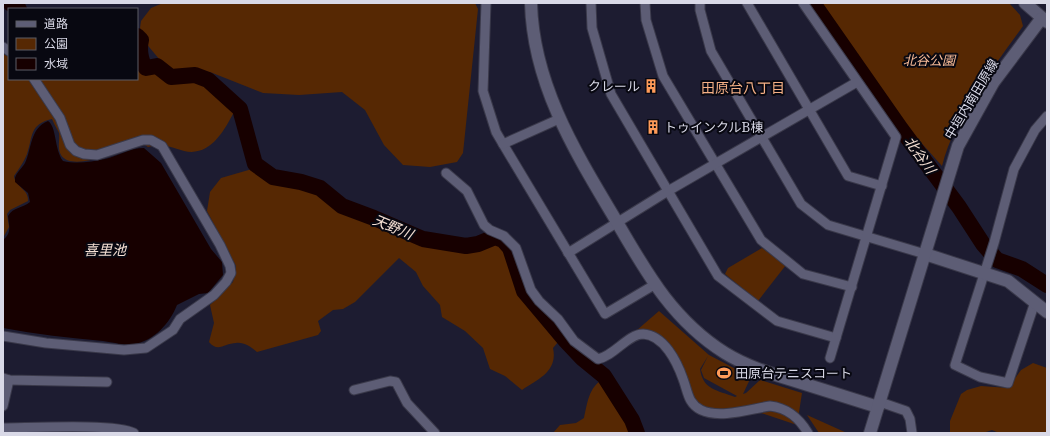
<svg xmlns="http://www.w3.org/2000/svg" width="1050" height="436" font-family="'Roboto Serif','Noto Sans JP',serif">
<rect width="100%" height="100%" fill="#1d1c31"/>
<g fill="#562803" fill-rule="evenodd">
<path d="M163,3H475L478,9L463,153L457,162L430,167L403,165L384,145L365,110L342,92L299,95L263,93L210,72L171,69L165,66L144,41L140,28L141,21L151,8Z"/>
<path d="M818,3H1009L1020,15L1023,26C992,70 956,113 942,166L917,138L907,130Z"/>
<path d="M137,48L138,58L146,70C158,70 161,77 172,79C178,80 182,78 188,78C206,78 223,95 234,108V112C224,131 210,157 184,151C168,147 165,143 148,147L145,145C138,146 130,147 123,149C111,154 71,171 61,155C57,148 60,140 59,133C57,129 54,124 52,119C29,124 33,137 27,154C24,162 18,170 14,176C15,187 29,189 28,201L10,210L7,214L9,227L3,238V54L9,57V79H137Z"/>
<path d="M252,169L272,179L345,202L367,213L396,232L403,238L428,246L454,250H473L491,240L503,243L523,295L551,328L558,342L553,348C558,371 539,379 522,390L505,376L490,369L483,348L465,331L442,317L440,305L423,286L416,272L399,258L355,302L343,309L333,310L318,321L321,331L318,335L257,352C251,347 244,342 236,343C225,343 218,353 209,342L214,323L210,305L233,282L236,266L207,211L210,192L221,178Z"/>
<path d="M762,248L786,265L758,301L725,274L728,268Z"/>
<path d="M659,311L709,355L751,377L743,394L746,393L760,380L802,393L797,425L743,407L729,409H708L694,401L660,338L638,335L637,330ZM708,356L701,370L704,378L737,396L735,397C717,390 703,390 700,369Z"/>
<path d="M1033,363L1047,368V433H999L992,430L983,433H950V421L961,394L967,390L981,386L1008,388L1021,370Z"/>
<path d="M602,380L617,384L629,401L641,433H553L560,425L576,423L584,418C587,404 589,387 602,380Z"/>
<path d="M807,415L847,433H819Z"/>
</g>
<path fill="#170000" d="M48,121C57,127 54,149 63,161C76,164 92,162 105,159C118,156 130,148 144,148L161,163L211,249L222,262L223,275L208,293L199,294L177,305C170,323 154,341 134,344C125,346 112,342 103,341C69,338 36,334 3,328V240C12,233 9,226 8,216C13,207 23,208 30,202L28,193L15,182V178C16,173 22,168 25,163C32,148 30,128 48,121Z"/>
<g fill="none" stroke-linecap="round" stroke-linejoin="round">
<g stroke="#170000" stroke-width="16">
<path d="M10,3L19,9"/>
<path d="M813,3L901,129L959,207L983,244L997,260L1022,269L1047,285"/>
<path d="M137,36L141,40C139,48 140,61 146,68L157,66L171,77L195,75L208,80L240,109L255,164L273,177L301,182L320,188L342,206L374,218L423,239L466,246L478,244L495,237L503,240L510,248L524,291L566,341L582,358L604,376L632,420L637,433"/>
</g>
<defs>
<g id="street">
<path d="M486,3L483,91L496,132L503,144L605,314L654,285"/>
<path d="M591,3L592,28L611,94L718,276L777,321L836,338"/>
<path d="M645,3L646,20L663,76L761,240L803,274L852,287"/>
<path d="M700,3V10L711,51L801,204L828,225L925,254"/>
<path d="M747,3L848,176L882,186"/>
<path d="M803,3L896,137L830,358"/>
<path d="M3,47L9,51"/>
<path d="M503,144L559,119"/>
<path d="M446,173L467,191L484,225L490,230L504,236L516,248L531,290L539,301L558,319L574,341L598,359C614,356 628,334 643,334C664,335 677,362 683,379C688,392 688,404 701,410C720,419 750,409 770,406C788,408 799,418 808,433"/>
<path d="M568,253L668,191L857,82"/>
<path d="M1035,302L1008,383L980,377L955,365L994,243L1014,169L1035,130L1047,116"/>
<path d="M3,336L46,343L124,350L146,348L173,330L180,319L214,295L226,282L231,273L230,266L220,245L162,146L151,140H143L97,155L84,154L76,151L70,145L60,118L34,79"/>
<path d="M3,378L9,380L107,382"/>
<path d="M354,390L390,381L396,382L407,403L435,433"/>
<path d="M880,402L906,411L910,419L912,433"/>
<path d="M3,406L9,380"/>
<path d="M3,428C28,428 116,423 134,433"/>
</g>
<g id="secondary">
<path d="M531,3C533,83 574,150 614,217C645,270 671,319 725,353C746,366 769,373 792,380C820,389 849,398 878,407"/>
<path d="M1025,3L1047,22"/>
<path d="M925,254L1008,281L1047,312"/>
<path d="M870,433L958,146L993,83L1041,19"/>
</g>
</defs>
<use href="#street" stroke="#3a394a" stroke-width="11"/>
<use href="#secondary" stroke="#3a394a" stroke-width="14"/>
<use href="#street" stroke="#5d5d75" stroke-width="9"/>
<use href="#secondary" stroke="#5d5d75" stroke-width="12"/>
</g>
<defs>
<symbol id="building-bare" viewBox="-9 -9 18 18"><path d="M-4-6H4V6H1V3H-1V6H-4ZM-2.5-4.3h1.7v1.8h-1.7ZM.8-4.3h1.7v1.8H.8ZM-2.5-1h1.7V.8h-1.7ZM.8-1h1.7V.8H.8Z" fill="#ff9b59" stroke="#080811" stroke-width="2.5" paint-order="stroke"/></symbol>
<symbol id="stadium-bare" viewBox="-9 -9 18 18"><path d="M0-5a6.5 5 0 1 0 0 10a6.5 5 0 1 0 0-10ZM-3.5-1.8h7v3.6h-7Z" fill="#ff9b59" stroke="#080811" stroke-width="2.5" paint-order="stroke"/></symbol>
</defs>
<g fill-rule="evenodd">
<use href="#building-bare" x="641" y="76" width="20" height="20"/>
<use href="#building-bare" x="643" y="117" width="20" height="20"/>
<use href="#stadium-bare" x="714" y="363" width="20" height="20"/>
</g>
<g text-anchor="middle" stroke-width="4" stroke-linejoin="round" paint-order="stroke">
<g font-size="13" font-style="italic" fill="#fabd99" stroke="#080811">
<text x="929" y="65">北谷公園</text>
</g>
<g font-size="13" fill="#d9d9e7" stroke="#080811" text-anchor="start">
<text x="640" y="91" text-anchor="end">クレール</text>
<text x="664" y="132">トゥインクルB棟</text>
<text x="735" y="378">田原台テニスコート</text>
</g>
<g font-size="13" fill="#d9d9e7" stroke="#080811">
<text transform="translate(971 99) rotate(-59)" y="5">中垣内南田原線</text>
</g>
<g font-size="14" fill="#f5b085" stroke="#080811">
<text x="743" y="93">田原台八丁目</text>
</g>
<g font-size="14" font-style="italic" fill="#f4dfd3" stroke="#080811">
<text transform="translate(920 155) rotate(55)" y="5">北谷川</text>
<text transform="translate(393 227) rotate(23)" y="5">天野川</text>
<text x="105" y="255">喜里池</text>
</g>
</g>
<rect width="1050" height="436" fill="none" stroke="#d9d9e7" stroke-width="8"/>
<rect x="8" y="8" width="130" height="72" fill="#080811" stroke="#5c5c67"/>
<rect x="16" y="21" width="20" height="6" fill="#5d5d75" stroke="#5c5c67"/>
<text x="44" y="28" font-size="12" fill="#d9d9e7">道路</text>
<rect x="16" y="38" width="20" height="12" fill="#562803" stroke="#5c5c67"/>
<text x="44" y="48" font-size="12" fill="#d9d9e7">公園</text>
<rect x="16" y="58" width="20" height="12" fill="#170000" stroke="#5c5c67"/>
<text x="44" y="68" font-size="12" fill="#d9d9e7">水域</text>
</svg>
